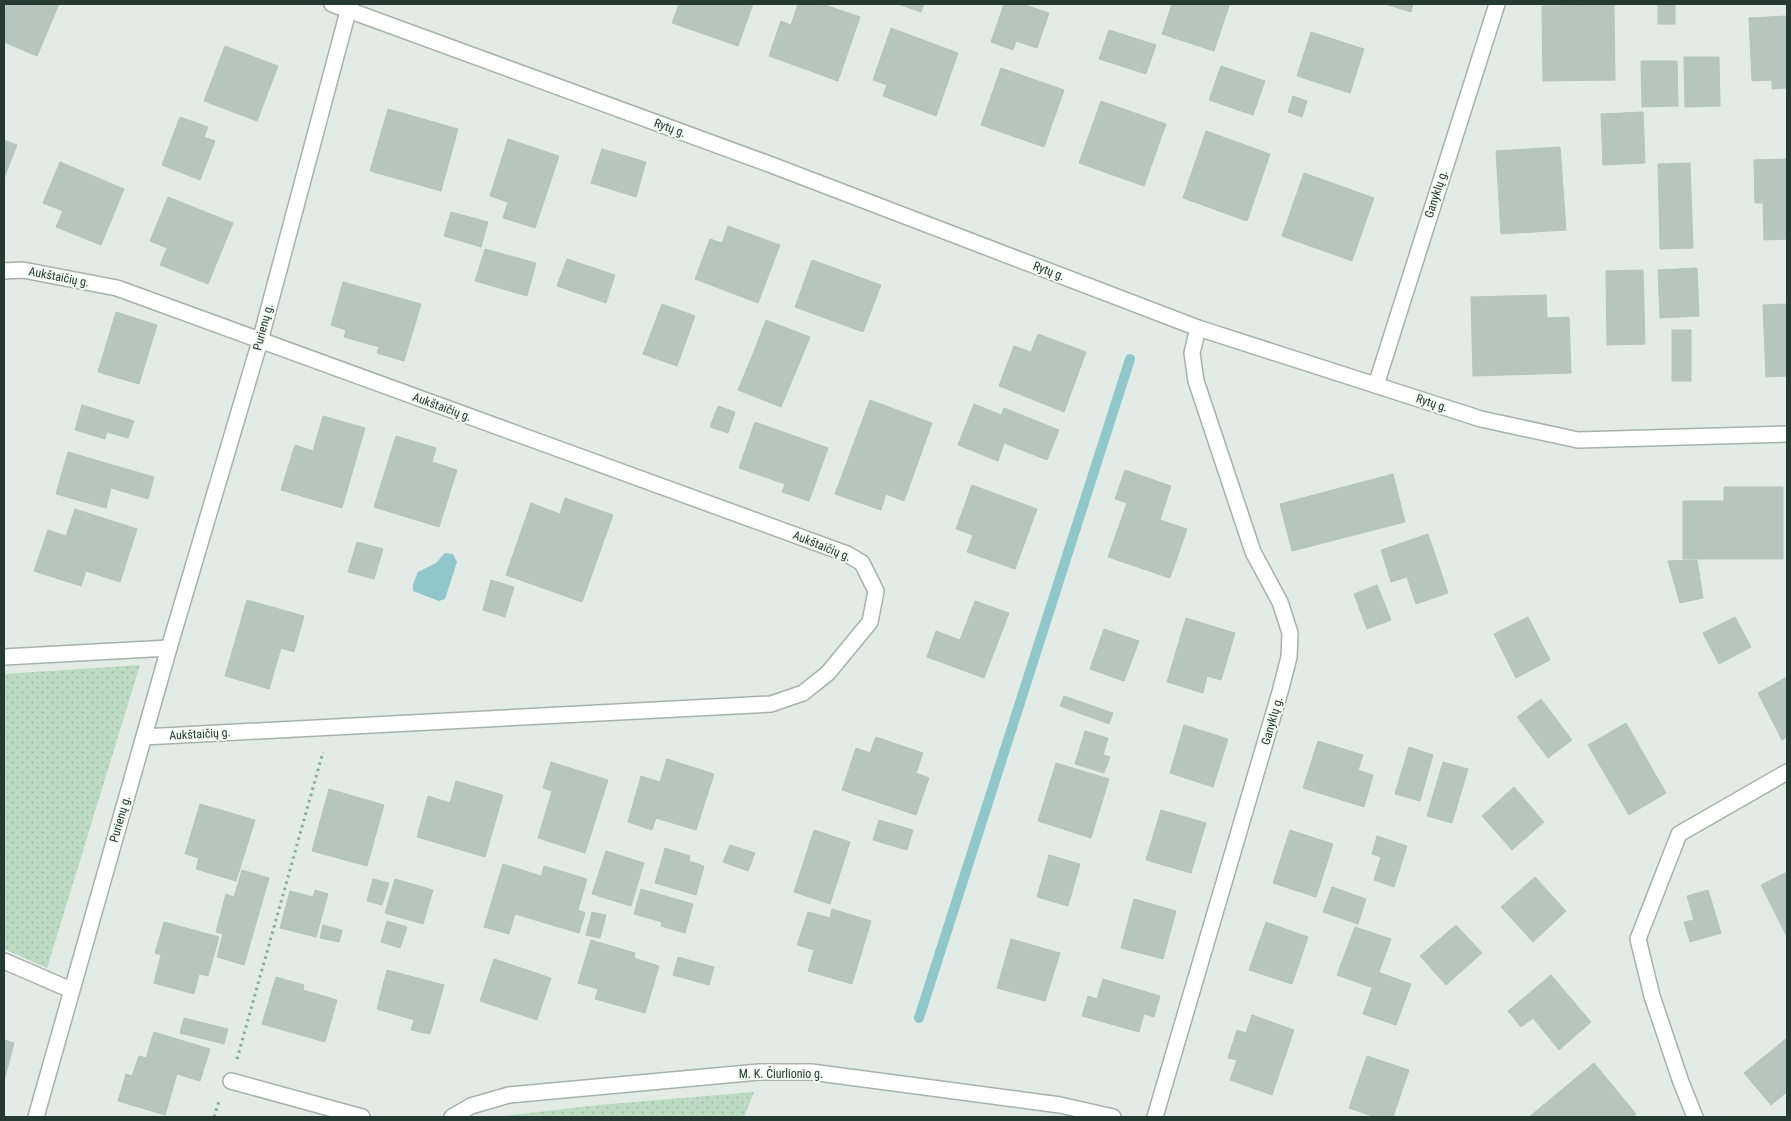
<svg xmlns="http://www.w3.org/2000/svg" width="1791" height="1121" font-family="'Roboto Condensed',sans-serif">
<defs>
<pattern id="grass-dots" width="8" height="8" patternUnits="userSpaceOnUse" patternTransform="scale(1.25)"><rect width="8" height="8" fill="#bddac2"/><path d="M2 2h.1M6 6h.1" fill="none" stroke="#a2bca7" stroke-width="1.8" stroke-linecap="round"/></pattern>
</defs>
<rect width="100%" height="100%" fill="#e2ebe6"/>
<g fill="url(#grass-dots)">
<path d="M140,665L55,942L47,968L4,949V674Z"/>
<path d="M754,1092L744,1117H496L598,1105Z"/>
</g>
<path fill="#8fc7cb" d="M445,553L453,554L457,562L445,599L439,601L413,591V584L418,572L436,563Z"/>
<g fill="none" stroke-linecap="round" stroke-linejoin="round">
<path stroke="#8fc7cb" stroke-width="10" d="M919,1018L1130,359"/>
</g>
<g fill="#b7c5bf" stroke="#b5c4bc">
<path d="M5,4H59L37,56L4,42L6,30L4,29Z"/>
<path d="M679,4H753L738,46L672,23Z"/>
<path d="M798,4H822L860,17L838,81L769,56L781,21L791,25Z"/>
<path d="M898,4H924L921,12Z"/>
<path d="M1004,4H1022L1049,13L1037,48L1016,41L1013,50L991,42Z"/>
<path d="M1172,4H1222L1229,6L1214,51L1162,34Z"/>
<path d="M1385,4H1413L1411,12Z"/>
<path d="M1614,5L1615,80L1543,81L1542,6Z"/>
<rect x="1658" y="5" width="17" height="19"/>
<path d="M1787,16V88L1772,89V80L1752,81L1749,18Z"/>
<path d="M891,28L958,53L936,116L883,96L887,85L873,80Z"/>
<path d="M1109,30L1156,45L1146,74L1099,59Z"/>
<path d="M1311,32L1364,49L1350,93L1297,76Z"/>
<path d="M225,46L278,66L257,121L204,101Z"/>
<path d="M1684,57H1719L1720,106L1685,107Z"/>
<path d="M1641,61H1677L1678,106L1642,107Z"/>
<path d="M1221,66L1265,81L1253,115L1209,100Z"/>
<path d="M1001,68L1064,90L1044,147L981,125Z"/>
<path d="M1293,96L1307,101L1302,117L1288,112Z"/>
<path d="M1101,101L1166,124L1144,186L1079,163Z"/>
<path d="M388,109L458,129L441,191L370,171Z"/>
<path d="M1643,112L1645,163L1603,165L1601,114Z"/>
<path d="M180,117L208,127L204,137L215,141L200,180L162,165Z"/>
<path d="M1206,131L1270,154L1247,221L1183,198Z"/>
<path d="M508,139L559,156L535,228L503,218L508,202L490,196Z"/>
<path d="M4,140L17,145L4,178Z"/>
<path d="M1560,147L1566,230L1501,234L1496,151Z"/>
<path d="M602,149L646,162L636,197L591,183Z"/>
<path d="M1787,159V239L1764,240L1763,203H1755L1754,160Z"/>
<path d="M60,162L124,189L101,245L56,227L63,211L43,203Z"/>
<path d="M1690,163L1693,248L1660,249L1658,164Z"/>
<path d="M1304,173L1374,198L1352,261L1282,236Z"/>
<path d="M168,197L233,223L208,284L160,265L167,248L150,241Z"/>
<path d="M451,212L488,222L481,247L444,236Z"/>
<path d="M728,226L780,245L758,303L695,279L710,239L722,243Z"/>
<path d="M485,249L536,263L527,296L475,281Z"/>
<path d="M567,259L615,275L606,303L557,286Z"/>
<path d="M812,260L881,285L863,332L795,307Z"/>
<path d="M1697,268L1699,316L1660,318L1658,270Z"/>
<path d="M1643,270L1645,344L1607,345L1606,271Z"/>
<path d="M343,282L421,304L404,361L377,353L379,347L344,337L346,330L331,325Z"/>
<path d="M1546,295L1547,318L1569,317L1571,373L1473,376L1471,297Z"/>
<path d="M662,304L695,316L677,366L643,354Z"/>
<path d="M1787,304V376L1766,377L1763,305Z"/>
<path d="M116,312L157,325L139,384L98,372Z"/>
<path d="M766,320L810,337L796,371L753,354Z"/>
<rect x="1672" y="330" width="19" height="51"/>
<path d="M1038,334L1086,352L1064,412L999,386L1014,346L1031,352Z"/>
<path d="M753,354L796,371L781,407L738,390Z"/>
<path d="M870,400L932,423L904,501L886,494L881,510L835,494Z"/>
<path d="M974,404L1001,415L1004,408L1059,430L1047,460L1004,443L998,461L958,445Z"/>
<path d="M82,405L134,421L128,438L107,432L105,439L75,430Z"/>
<path d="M718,406L735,412L728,433L710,427Z"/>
<path d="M323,416L365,428L342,508L281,490L295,445L313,451Z"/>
<path d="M755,422L828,448L809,501L782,492L785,484L739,468Z"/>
<path d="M396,436L436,448L432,462L457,470L439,527L374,507Z"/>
<path d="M68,452L154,477L148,499L111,488L106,508L56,494Z"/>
<path d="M1125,470L1171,486L1160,520L1187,529L1170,578L1108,557L1127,503L1115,499Z"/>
<path d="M1393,474L1405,522L1292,551L1280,504Z"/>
<path d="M972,485L1037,509L1015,569L967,552L973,535L956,529Z"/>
<path d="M1724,487H1783V559H1683V501H1724Z"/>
<path d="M565,498L613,515L582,602L506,575L531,503L560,514Z"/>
<path d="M75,509L137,529L120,582L86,571L81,586L34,571L48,530L66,536Z"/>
<path d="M1428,534L1448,593L1416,604L1407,577L1391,582L1381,550Z"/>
<path d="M357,542L383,549L374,579L348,572Z"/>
<path d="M1697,560L1703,598L1680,603L1668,561Z"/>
<path d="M491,580L514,587L505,617L483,610Z"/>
<path d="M1377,585L1391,620L1367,629L1354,594Z"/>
<path d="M247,600L304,616L294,652L281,648L269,689L225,676Z"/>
<path d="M975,601L1009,613L984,678L927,657L936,631L960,640Z"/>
<path d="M1528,617L1550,660L1516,678L1494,634Z"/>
<path d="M1735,617L1751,647L1719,664L1703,633Z"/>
<path d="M1186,618L1235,633L1221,680L1207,676L1203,693L1167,682Z"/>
<path d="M1104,629L1139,641L1124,681L1090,669Z"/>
<path d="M1787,677V737L1782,740L1758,693Z"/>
<path d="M1064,696L1113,713L1109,724L1060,706Z"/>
<path d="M1541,699L1572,740L1548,758L1517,717Z"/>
<path d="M1626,723L1666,793L1629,815L1588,745Z"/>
<path d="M1184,725L1228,739L1213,787L1170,773Z"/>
<path d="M1085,731L1108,738L1103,755L1110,757L1104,773L1075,764Z"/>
<path d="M876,737L923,753L916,773L929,778L916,815L842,790L856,748L870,753Z"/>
<path d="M1318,741L1363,755L1358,770L1373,775L1364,807L1303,788Z"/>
<path d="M1409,747L1433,755L1420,801L1395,794Z"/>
<path d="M667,759L714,774L696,830L656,818L652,830L628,822L641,776L660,782Z"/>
<path d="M551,762L608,780L585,853L538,838L552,791L543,788Z"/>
<path d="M1443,762L1468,769L1452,823L1427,816Z"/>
<path d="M1056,763L1109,779L1091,838L1038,821Z"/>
<path d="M456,781L503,795L485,857L417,837L428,796L450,803Z"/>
<path d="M1514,787L1544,822L1512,850L1482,816Z"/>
<path d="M329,789L384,805L367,866L312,851Z"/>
<path d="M200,804L255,820L236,881L196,869L199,858L185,854Z"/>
<path d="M1161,810L1206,823L1191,873L1146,860Z"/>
<path d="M879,820L913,830L907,850L873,840Z"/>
<path d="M814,830L850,842L830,904L794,892Z"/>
<path d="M1290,830L1333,844L1316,897L1273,883Z"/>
<path d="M1377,836L1407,846L1394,887L1374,880L1381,857L1372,854Z"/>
<path d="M730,845L755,853L748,871L723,862Z"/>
<path d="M665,848L690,856L689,861L704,866L696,895L655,883Z"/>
<path d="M606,851L644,863L631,906L592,894Z"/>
<path d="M1049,855L1080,864L1068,906L1037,897Z"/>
<path d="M503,864L541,876L544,866L587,879L578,910L585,913L579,933L515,914L509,934L484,927Z"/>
<path d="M242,870L269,878L244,965L217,957L223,934L216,932L226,894L234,897Z"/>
<path d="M1787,872V937L1761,885Z"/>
<path d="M1535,877L1566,911L1533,942L1501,907Z"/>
<path d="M373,879L389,883L382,905L367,901Z"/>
<path d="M395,879L433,890L423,924L385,913Z"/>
<path d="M1332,887L1366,899L1358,924L1323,912Z"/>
<path d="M641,889L693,904L685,933L661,926L662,922L634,914Z"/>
<path d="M315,890L328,894L316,937L280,928L290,891L313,897Z"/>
<path d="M1708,890L1721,933L1690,942L1684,922L1694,920L1687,896Z"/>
<path d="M1134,899L1176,911L1163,959L1121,948Z"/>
<path d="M832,909L871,921L852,984L808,971L814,950L797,945L808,912L830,918Z"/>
<path d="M592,912L606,915L600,938L586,935Z"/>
<path d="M387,921L407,927L400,948L381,942Z"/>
<path d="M164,922L219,937L208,976L199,974L194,994L154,983L161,955L155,953Z"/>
<path d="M1266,922L1308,937L1292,984L1249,970Z"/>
<path d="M323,925L342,930L339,942L320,938Z"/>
<path d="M1456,925L1482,953L1446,985L1420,956Z"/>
<path d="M1355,927L1391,939L1373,988L1337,975Z"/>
<path d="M1011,939L1060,953L1045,1001L997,988Z"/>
<path d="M591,940L635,953L634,958L659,966L645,1013L595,999L598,989L578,983Z"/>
<path d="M678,957L714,967L709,985L673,975Z"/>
<path d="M494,959L551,978L537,1020L480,1001Z"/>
<path d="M387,970L444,985L430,1034L411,1030L414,1020L377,1009Z"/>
<path d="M1378,972L1411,984L1396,1025L1363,1014Z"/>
<path d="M1551,975L1591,1022L1559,1050L1533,1018L1521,1027L1508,1011Z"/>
<path d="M276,977L304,985L303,990L337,1000L325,1042L262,1024Z"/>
<path d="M1103,979L1160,996L1154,1017L1144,1014L1139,1032L1082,1016L1088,996L1097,999Z"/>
<path d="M1252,1015L1294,1030L1272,1095L1230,1080L1237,1060L1228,1058L1237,1030L1246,1033Z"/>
<path d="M184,1018L228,1029L224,1044L180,1033Z"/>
<path d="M154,1032L210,1049L200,1081L177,1074L165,1115L118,1101L126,1074L132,1076L139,1056L146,1058Z"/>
<path d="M1787,1038V1092L1771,1105L1744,1073Z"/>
<path d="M4,1040L14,1043L4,1081Z"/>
<path d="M1367,1056L1409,1070L1393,1117H1375L1349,1108Z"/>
<path d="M1594,1063L1636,1114L1632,1117H1529Z"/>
</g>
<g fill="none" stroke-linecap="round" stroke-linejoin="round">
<defs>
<g id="street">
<path d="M332,4L769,164L1198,328L1481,419L1578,440L1787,434"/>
<path d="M4,271L23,270L117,288L847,554L862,563L876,591L870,622L828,673L803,693L771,704L144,737"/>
<path d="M1376,385L1497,4"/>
<path d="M4,657L169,648"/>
<path d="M4,961L71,990"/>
<path d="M231,1081L362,1117"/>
<path d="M36,1117L169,648L260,341L350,4"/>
<path d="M452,1117L471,1106L509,1095L759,1072H811L1060,1105L1113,1117"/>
<path d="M1155,1117L1280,692L1289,657L1290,633L1280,602L1253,552L1196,381L1192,353L1198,328"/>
<path d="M1695,1117L1681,1082L1652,996L1638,939L1679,834L1787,772"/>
</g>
</defs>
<use href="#street" stroke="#a5b2ac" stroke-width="18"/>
<g stroke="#85ab9c" stroke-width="3" stroke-dasharray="2.5 4" stroke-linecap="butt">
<path d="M237,1059L323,752"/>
<path d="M214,1117L219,1101"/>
</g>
<use href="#street" stroke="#fff" stroke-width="15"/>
</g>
<g text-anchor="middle" stroke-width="4" stroke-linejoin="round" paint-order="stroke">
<g font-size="12" fill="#243a32" stroke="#f2f8f4">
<text transform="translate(670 128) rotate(20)" y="4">Rytų g.</text>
<text transform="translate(1436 194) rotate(-72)" y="4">Ganyklų g.</text>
<text transform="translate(1049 271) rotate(21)" y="4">Rytų g.</text>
<text transform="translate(59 277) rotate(11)" y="4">Aukštaičių g.</text>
<text transform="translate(263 327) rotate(-75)" y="4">Purienų g.</text>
<text transform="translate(1432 403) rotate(18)" y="4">Rytų g.</text>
<text transform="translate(442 407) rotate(20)" y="4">Aukštaičių g.</text>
<text transform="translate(822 546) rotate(22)" y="4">Aukštaičių g.</text>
<text transform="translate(1272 721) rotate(-74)" y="4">Ganyklų g.</text>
<text transform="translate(200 734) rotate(-3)" y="4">Aukštaičių g.</text>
<text transform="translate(120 819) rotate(-74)" y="4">Purienų g.</text>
<text x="781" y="1078">M. K. Čiurlionio g.</text>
</g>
</g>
<rect width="1791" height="1121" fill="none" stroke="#243a32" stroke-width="10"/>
</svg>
